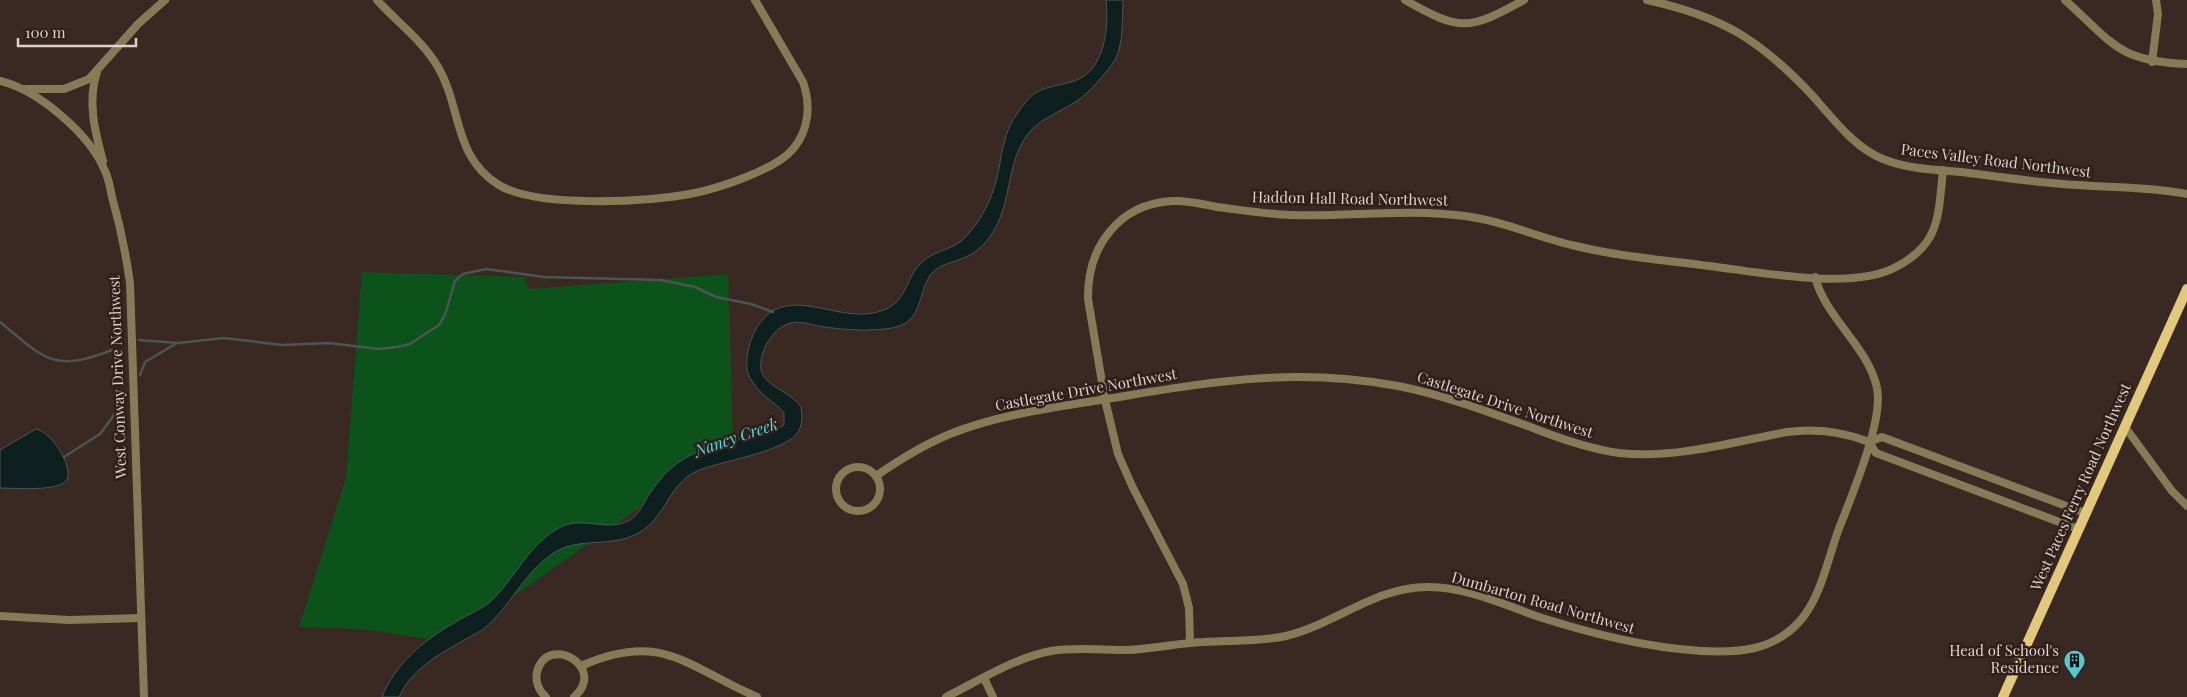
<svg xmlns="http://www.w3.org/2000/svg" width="2187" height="697" font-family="'Playfair Display',serif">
<rect width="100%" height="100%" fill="#3a2922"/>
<path fill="#0c531b" d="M362,272L524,277L529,289L728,274L733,442L448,642L365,629L299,627L346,478Z"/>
<g fill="#0e1f20" stroke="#4c5554">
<path d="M1106,0H1123C1122,18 1124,43 1115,60C1107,72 1089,93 1077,101C1060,112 1039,119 1027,135C1006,164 1012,205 991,235C985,244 977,252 966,257C953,263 935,264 928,279C920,294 920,315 904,324C888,333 843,330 825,327C814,326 802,320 791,323C784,325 777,329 773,335C766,343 762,352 761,362C757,385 787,388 801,407C802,415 803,424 798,432C786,452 720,461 697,471C666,485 666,523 632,536C606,547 576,537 552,554C524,573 511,605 486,627C480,632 473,635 466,639C440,654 412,668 399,697H382C395,664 424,640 454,623C466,615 479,611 490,602C516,578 530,541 563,526C584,517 609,532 630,520C640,514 644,502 650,493C661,477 674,463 691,455C704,449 720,443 734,440C751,436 769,435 784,425V413C780,407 773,403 767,398C761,393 754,385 750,378C742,363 750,337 759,324C791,279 846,332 890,307C906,298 908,276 920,264C929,254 941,252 953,246C963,242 970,232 977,223C986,210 993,194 997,178C1002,156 1003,132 1017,114C1022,107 1030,95 1037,92C1059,81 1082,87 1096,63C1107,44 1108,21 1106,0Z"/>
<path d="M36,429C51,432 73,464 67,480C57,492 16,488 0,488V450Z"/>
</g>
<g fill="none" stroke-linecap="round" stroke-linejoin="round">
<g stroke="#4c5554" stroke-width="2.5">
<path d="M0,322C45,359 53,373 112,350"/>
<path d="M139,340L178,343L224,338L282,345L329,343L378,349L397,347L410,344L439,325L445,315L455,281L463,274L486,269L544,277L661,280L695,287L716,297L751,304L773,312"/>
<path d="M140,375L145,362L177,343"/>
<path d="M64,457L100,434L114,415L123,394"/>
</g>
<g stroke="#877b57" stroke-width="8">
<path d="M377,0C397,22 423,41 438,67C462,108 453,157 499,185C536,208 646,202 690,194C716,189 776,170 793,149C809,130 811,105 803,82L755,0"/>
<path d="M1405,0C1460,31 1468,31 1524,0"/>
<path d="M1647,0C1721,16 1759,39 1811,94C1832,117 1853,147 1883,159C1907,169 1936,170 1961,172C2000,177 2039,183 2078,185C2115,188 2151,187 2187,194"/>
<path d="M2065,0C2113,43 2117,61 2187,64"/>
<path d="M2152,62L2158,14L2156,0"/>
<path d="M97,72C87,101 95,132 103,161"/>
<path d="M0,81C38,90 90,134 105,171C109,179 110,188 112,197C120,225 126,254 130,283L144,697"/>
<path d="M26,89H64L89,79L138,24L165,0"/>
<path d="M2125,427L2172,491L2187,506"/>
<path d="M1869,442L1882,437L2085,513"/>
<circle cx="858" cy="489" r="22"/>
<path d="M876,476C899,460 923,445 950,434C1005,412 1067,406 1125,396C1222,380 1299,368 1398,386C1444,395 1489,412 1533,428C1561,439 1589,449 1619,453C1676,459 1732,442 1787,432C1817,428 1842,431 1869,442L1876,453L2078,529"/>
<path d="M0,616L69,620L141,618"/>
<path d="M1190,643L1189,608L1183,584L1133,488L1118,454L1105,400L1088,299C1087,248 1118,204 1172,201C1187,200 1202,204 1217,207C1241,210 1266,214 1291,215C1349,217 1408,208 1465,216C1504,221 1539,238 1576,246C1620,257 1665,260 1709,266C1759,272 1852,291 1896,267C1941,244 1938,215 1943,170"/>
<path d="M581,666C662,630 687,667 757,697"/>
<path d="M984,678L993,697"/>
<path d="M546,697C539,691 535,682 537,672C548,632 608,668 574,697"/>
<path d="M946,697C980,680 1014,658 1051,651C1076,647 1102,650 1127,650C1153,649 1178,643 1203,642C1231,640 1258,642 1286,636C1336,624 1376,586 1429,587C1466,587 1505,605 1539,617C1593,634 1644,647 1701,651C1739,653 1773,651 1800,621C1820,598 1827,563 1837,534C1850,499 1884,422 1877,388C1868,346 1826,319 1815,277"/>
</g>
<path stroke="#e1c87b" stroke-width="10" d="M2003,697L2187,289"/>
</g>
<defs>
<symbol id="building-pin" viewBox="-11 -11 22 30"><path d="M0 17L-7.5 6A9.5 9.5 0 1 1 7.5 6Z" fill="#51ccd1" stroke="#301f19"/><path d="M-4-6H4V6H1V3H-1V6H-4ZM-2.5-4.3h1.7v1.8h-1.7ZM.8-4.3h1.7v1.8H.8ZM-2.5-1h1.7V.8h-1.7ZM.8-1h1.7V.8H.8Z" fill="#111"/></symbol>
</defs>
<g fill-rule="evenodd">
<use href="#building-pin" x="2062" y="648" width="25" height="34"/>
</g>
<g text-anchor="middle" stroke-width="5" stroke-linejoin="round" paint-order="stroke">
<g font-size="15" fill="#ded2ce" stroke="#301f19">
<text transform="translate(1996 161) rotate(7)" y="5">Paces Valley Road Northwest</text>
<text transform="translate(1350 199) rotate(1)" y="5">Haddon Hall Road Northwest</text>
<text transform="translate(118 377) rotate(-92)" y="5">West Conway Drive Northwest</text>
<text transform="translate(1086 390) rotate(-10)" y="5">Castlegate Drive Northwest</text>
<text transform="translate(1505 405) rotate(18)" y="5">Castlegate Drive Northwest</text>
<text transform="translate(2081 487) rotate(-66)" y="5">West Paces Ferry Road Northwest</text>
<text transform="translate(1543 603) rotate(16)" y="5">Dumbarton Road Northwest</text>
</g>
<g font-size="15" fill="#ded2ce" stroke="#301f19" text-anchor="end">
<text x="2059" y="656">Head of School's<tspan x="2059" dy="17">Residence</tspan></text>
</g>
<g font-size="16" font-style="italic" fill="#52dee2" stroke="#301f19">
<text transform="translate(736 437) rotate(-19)" y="6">Nancy Creek</text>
</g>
</g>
<path d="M18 38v8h118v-8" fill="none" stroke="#ded2ce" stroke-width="2.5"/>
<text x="25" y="38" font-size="15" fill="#ded2ce" stroke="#301f19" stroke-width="4" paint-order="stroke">100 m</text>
</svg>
